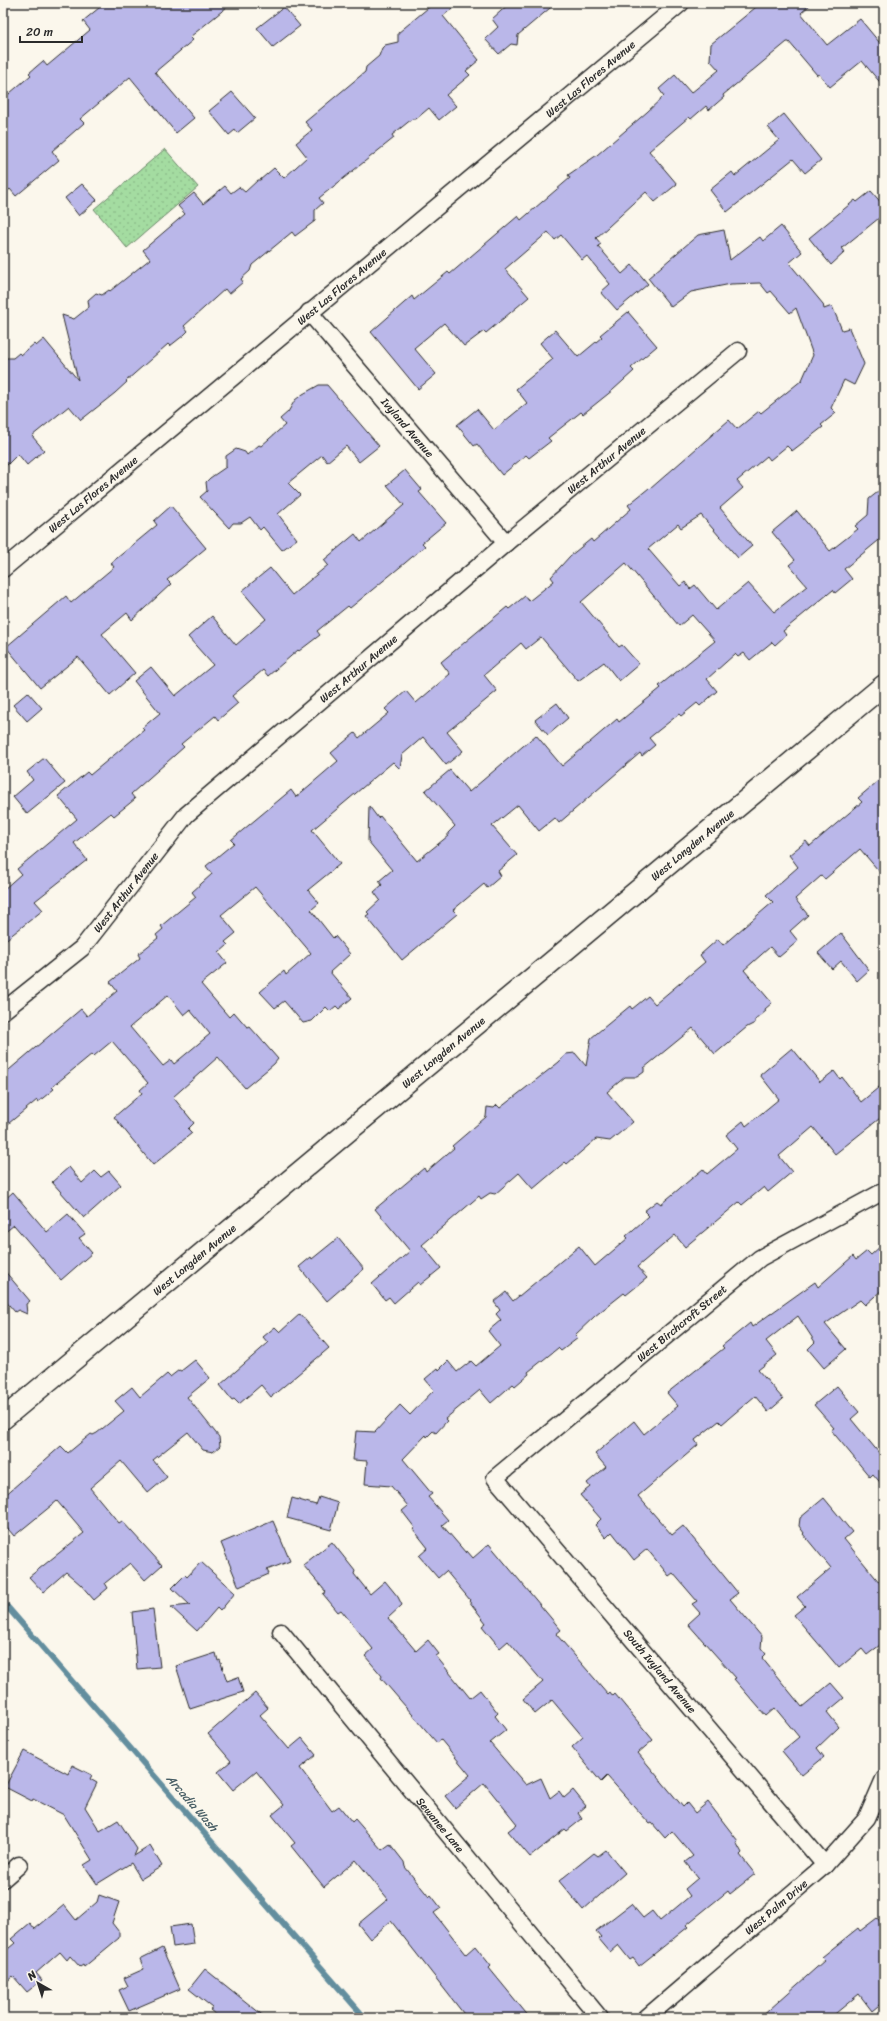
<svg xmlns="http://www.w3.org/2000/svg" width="887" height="2021" font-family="Sriracha,sans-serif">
<defs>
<pattern id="park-dots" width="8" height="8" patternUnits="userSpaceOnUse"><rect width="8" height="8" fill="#a4dca1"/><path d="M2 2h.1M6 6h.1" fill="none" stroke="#8dbd8b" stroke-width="1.8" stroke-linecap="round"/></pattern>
</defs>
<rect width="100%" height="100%" fill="#fbf7ec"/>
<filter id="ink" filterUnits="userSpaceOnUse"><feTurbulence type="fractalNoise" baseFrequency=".025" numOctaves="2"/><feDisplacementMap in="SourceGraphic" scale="8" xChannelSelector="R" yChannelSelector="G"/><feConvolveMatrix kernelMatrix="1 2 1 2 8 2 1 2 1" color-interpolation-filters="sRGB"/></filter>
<g filter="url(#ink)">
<path fill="url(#park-dots)" stroke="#688466" d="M165,149L198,187L127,248L94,209Z"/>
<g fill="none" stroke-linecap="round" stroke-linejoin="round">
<path stroke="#638e9e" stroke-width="6" d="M3,1602L365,2018"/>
</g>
<g fill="#bab7e9" stroke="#2b2b2b" fill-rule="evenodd">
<path d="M105,3H232L190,37L193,40L155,72L194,118L176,133L130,77L80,119L84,123L52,151L59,160L16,196L10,189L3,195V99L31,75L29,73L43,61L47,66L90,30L83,21Z"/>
<path d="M434,3H459L443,16L479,60L466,71L470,75L446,95L456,106L439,120L429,108L416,119H412L392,135L394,138L319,198L323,203L315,210V221L295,236L292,232L252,265L250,271L241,279L243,282L229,294L225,289L184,326L188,331L184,335L170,346L168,344L126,381L127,382L115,393L81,420L69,406L32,436L44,450L27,465L18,454L3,469V358H13L19,353L21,355L34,344L36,346L44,339L78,380L62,315L74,319L89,307L88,300L96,293L102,295L109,290L110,291L150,259L143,250L185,214L178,206L194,193L203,204L225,186L231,193L239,187L245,192L258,180H260L274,168L284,178L307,157L296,143L312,130L305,122L365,72L366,67L379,56L382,48L385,45L398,42V33Z"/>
<path d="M510,3H556L518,35L517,45L511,44L499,54L485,39L498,27L492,19Z"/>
<path d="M761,3H812L801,13L827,45L860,19L884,48V87L862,61L830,87L819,74L817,75L789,42H787L723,95L724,97L709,110L706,106L691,119L689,117L649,151L677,184L655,202L646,192L596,238L601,244L598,246L622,274L632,265L648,284L617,310L601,292L610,284L587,256L582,260L561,235L555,240L548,232L505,269L529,297L486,333L484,331L464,346L444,323L414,348L436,374L418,389L371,332L412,296L414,300L448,272L450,274L518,216L521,220L570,178L568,175L597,155L647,112L664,96L659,89L675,75L691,93L719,70L710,60L711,44Z"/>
<path d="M284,7L300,26L273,47L257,28Z"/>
<path d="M232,92L255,118L237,133L235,130L229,135L209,111Z"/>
<path d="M784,114L821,160L805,173L793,159L727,212L710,190L732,172L735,176L779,140L768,127Z"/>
<path d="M82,184L97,200L79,216L65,198Z"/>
<path d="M871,191L884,206V214L842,248L845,252L831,265L809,238L855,200L857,202Z"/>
<path d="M781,226L802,252L789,263L823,304L824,309L832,306L842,330L849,328L864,364L854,385L844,380L831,408L836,413L821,425L823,427L792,451L787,446L770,460L767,456L737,481L743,488L720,508L752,546L738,558L701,515L681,528L678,524L648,549L680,586L685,582L690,589L695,585L716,610L748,583L774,612L807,586L789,565L795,560L772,532L797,511L830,551L858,529L855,526L868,515L869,499L884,487V536L844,569L852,579L835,593L833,590L783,631L786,635L775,645L772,642L750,660L744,653L738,657L735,654L707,679L717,691L700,706L697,703L681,716L679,714L649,738L655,745L642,756L640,753L559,823L555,818L539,831L518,805L492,826L517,855L498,871L501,876L487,888L484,884L453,910L457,914L402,960L366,916L369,914L367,912L380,900L374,892L382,885L379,881L392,870L368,841L369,806L378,818L380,816L417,861L448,836V833L455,826L425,791L450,770L469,792L536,735L562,766L617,719L619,722L661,688L659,686L715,641L692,615L679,626L626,563L581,602L619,647L622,645L639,664L619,681L604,662L578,681L541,637L526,649L521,643L484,675L497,691L447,732L463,751L446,765L423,737L402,755L400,769L393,762L312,830L340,864L308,890L319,903L311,910L333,938L335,936L350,954L330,972L352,998L339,1009L336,1006L330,1011L326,1007L312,1021L303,1023L284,1001L275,1008L260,992L284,971L286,975L311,953L255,887L221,915L236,933L225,942L228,945L219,953L227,963L201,984L229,1017L234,1012L247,1027L249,1026L258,1036L278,1059L274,1064L245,1088L218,1057L173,1097L194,1123L188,1129L192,1133L153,1165L114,1117L142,1093L140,1090L148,1083L112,1041L94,1056L92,1054L52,1087L54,1089L38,1102L37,1100L3,1128V1075L81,1009L87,1016L117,991L110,982L140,958L138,954L158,938L156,935L163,929L161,926L196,897L192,892L212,874L206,866L234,843L231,840L291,790L296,797L338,761L331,753L355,733L359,738L389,713L385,709L406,691L416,703L450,674L441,662L507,607L509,609L525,596L529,601L554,581L551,577L570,556L591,539L593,542L631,509L628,505L649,488L650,489L729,420L737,429L759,411L761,413L802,380L813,355L796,308L790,313L771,291L768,293L760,283L731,284L691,292L671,307L648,278L698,235L724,230L730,260L760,237L763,241ZM168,995L184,1015L190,1010L210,1034L174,1064L171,1060L163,1066L130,1027Z"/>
<path d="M628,312L657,346L631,368L634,371L613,390L583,414L581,412L548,438L551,441L529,458L526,455L502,475L477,444L474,446L457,425L477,409L494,430L527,403L516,389L553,359L540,343L555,330L578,357L602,337L600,335Z"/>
<path d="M319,385H327L379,446L359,462L346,446L327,462L322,455L288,483L300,495L278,514L297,539L282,550L263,527L260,530L250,517L241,523H233L229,528L200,497L207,491L206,482L210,478L226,467V456L236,449L245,452L247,455L259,445L261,446L285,425L280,419L288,412L295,400L303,394Z"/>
<path d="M405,470L422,490L419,492L446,523L422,543L425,546L405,563L350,608L348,606L317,631L320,635L299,651L298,650L268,676L263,670L232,696L238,703L218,720L215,716L181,744L184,747L131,794L135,799L114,816L111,813L74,843L87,860L35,901L43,910L3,942V890L21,874L17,869L77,819L58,796L87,772L90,775L144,730L142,728L160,713L134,681L151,667L175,696L213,665L188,637L212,616L236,645L266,619L242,591L270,568L292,595L328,565L324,560L355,534L361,542L404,505L387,485Z"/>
<path d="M171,506L206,548L167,580L171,584L132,620L127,613L102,634L135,673L110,695L78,657L40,688L6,647L66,596L71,603L114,567L111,563L157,525L154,521Z"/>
<path d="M28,692L42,708L27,721L13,705Z"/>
<path d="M557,703L568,718L548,735L535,720Z"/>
<path d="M44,758L65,783L27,814L13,797L33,780L27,772Z"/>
<path d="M884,776V877L860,849L825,879L821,876L795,899L808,915L790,931L798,941L779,957L770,947L744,970L772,1003L765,1009L766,1011L755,1020V1023L747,1027L715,1054L693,1028L644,1068V1072L637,1077H625L607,1092L633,1122L610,1141L596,1139L567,1164L565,1162L533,1189L519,1173L495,1194L490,1193L481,1199L479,1196L422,1245L441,1268L420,1285L418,1282L394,1303L389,1297L385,1300L372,1284L410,1251L375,1209L424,1168L426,1172L454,1148L452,1146L486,1117L487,1107L494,1108L497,1105L500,1108L559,1062L566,1054L575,1053L586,1066L591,1038L630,1006L632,1009L648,996L655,1004L705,962L700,955L718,939L723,945L773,902L766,895L798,867L789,855L806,841L810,846L862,802L858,798Z"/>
<path d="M841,933L869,970L857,981L841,961L832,969L818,953Z"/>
<path d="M792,1048L820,1082L834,1071L840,1079L842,1077L861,1102L884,1083V1115L835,1154L813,1127L779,1156L792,1172L768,1192L764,1187L742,1205L739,1202L685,1247L675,1235L637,1267L647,1278L626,1295L624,1293L595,1316L575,1335L578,1338L561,1351L558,1348L528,1372L529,1374L515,1386L513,1384L491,1403L480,1390L445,1419L447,1421L436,1433L433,1431L427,1437L426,1435L403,1459L432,1494L428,1497L448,1520L442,1525L466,1553L467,1551L473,1558L489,1544L561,1630L556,1634L608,1694L610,1692L613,1696L615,1694L653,1740L638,1753L683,1807L687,1803L695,1813L708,1802L738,1841L736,1842L742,1853L740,1855L755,1874L730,1894L728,1891L686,1925L688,1927L639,1966L633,1958L630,1960L618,1945L610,1952L599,1939L601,1937L596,1931L631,1904L643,1918L652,1911L660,1921L690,1896L685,1889L698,1878L685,1862L693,1856L672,1831L665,1838L652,1823L650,1824L607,1776L601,1782L572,1747L583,1737L552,1700L535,1714L523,1699L543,1682L508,1641L500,1648L482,1626L486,1623L469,1601L470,1600L446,1571L438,1578L419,1556L428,1548L413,1529L415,1528L402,1511L408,1506L391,1486L365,1484L367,1461L353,1460L356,1431L375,1432L400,1405L410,1415L434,1390L425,1379L438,1368L439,1370L448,1361L457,1372L471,1361L476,1366L500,1346L488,1331L501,1320L496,1314L500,1310L494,1302L506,1292L513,1301L579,1246L595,1266L628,1238L626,1236L649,1216L644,1211L657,1201L661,1204L703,1169L707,1174L737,1149L726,1135L743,1121L746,1126L779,1099L760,1075Z"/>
<path d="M69,1167L82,1183L95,1171L101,1177L109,1171L121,1185L84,1218L52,1182Z"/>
<path d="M13,1192L47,1232L68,1214L85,1234L79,1238L92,1253L61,1280L14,1225L3,1234V1201Z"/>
<path d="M338,1238L364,1269L327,1301L299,1267L311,1257L312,1259Z"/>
<path d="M884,1243V1288L865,1305L860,1300L825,1324L846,1349L824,1368L808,1349L815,1342L798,1316L766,1341L777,1355L758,1370L783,1399L768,1412L755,1396L722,1424L719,1421L695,1440L698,1445L638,1496L672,1535L683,1526L738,1593L730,1599L762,1637L761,1648L766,1654L762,1658L802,1707L831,1683L844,1698L827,1712L839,1727L817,1748L824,1757L802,1775L782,1751L799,1737L775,1708L766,1716L734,1679L736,1678L688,1624L700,1613L692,1604L697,1601L673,1573L669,1576L647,1549L634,1560L612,1532L606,1538L595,1525L601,1519L580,1495L590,1487L587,1483L606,1467L595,1454L634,1421L644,1434L678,1406L667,1393L724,1348L722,1346L750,1323L752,1327L815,1282L818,1287L853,1256L856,1260L867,1251L871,1255Z"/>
<path d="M3,1269L30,1301L26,1304L27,1314L18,1310L15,1312L3,1298Z"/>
<path d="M300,1314L329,1348L271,1397L261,1385L239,1404L234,1399L232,1400L220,1385L268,1343L263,1337L275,1327L280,1332Z"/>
<path d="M195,1360L210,1378L187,1397L219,1437L220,1446L213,1452L203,1450L188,1432L153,1460L167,1477L148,1493L121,1461L90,1488L119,1523L122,1521L162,1565L145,1580L130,1563L105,1583L108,1588L94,1600L81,1585L66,1572L43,1592L29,1577L84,1533L57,1501L14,1536L3,1523V1497L61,1446L68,1453L91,1434L93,1435L97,1433L124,1411L115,1401L132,1387L140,1397L167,1374L170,1377L179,1370L181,1371Z"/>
<path d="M837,1386L859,1412L851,1419L884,1459V1487L873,1474L870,1477L831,1430L834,1428L814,1405Z"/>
<path d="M319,1497L338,1503L331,1530L287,1518L292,1498L316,1505Z"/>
<path d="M824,1498L852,1532L844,1539L884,1588V1642L867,1655L862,1649L839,1668L794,1615L805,1606L797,1597L831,1568L803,1534L804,1533L799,1526L800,1518Z"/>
<path d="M273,1521L290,1561L267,1570L269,1574L239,1587L221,1543Z"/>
<path d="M332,1542L355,1571L354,1574L370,1594L385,1581L398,1597L402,1605L388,1618L416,1651L428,1640L439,1654L436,1656L470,1698L480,1690L498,1713L495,1716L506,1730L490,1743L526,1785L541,1778L550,1798L559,1791L564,1798L573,1790L586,1806L578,1813L582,1819L567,1831L565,1829L530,1857L508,1831L517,1824L484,1783L455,1808L445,1796L470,1775L441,1740L437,1743L381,1678L382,1676L365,1656L373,1649L341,1610L338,1612L323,1594L326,1592L303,1565Z"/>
<path d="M201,1562L235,1593L220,1611L217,1608L197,1631L171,1607L190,1605L172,1588L185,1575L187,1577Z"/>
<path d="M153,1609L160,1667L137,1669L132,1612Z"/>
<path d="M216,1653L218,1661L220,1660L227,1681L238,1677L243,1692L190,1709L176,1666Z"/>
<path d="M255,1693L268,1708L260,1715L289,1749L302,1738L316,1755L300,1768L332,1811L339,1806L352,1822L355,1819L382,1850L390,1844L404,1862L405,1867L429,1897L431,1895L441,1908L434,1913L466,1954L475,1946L491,1966L489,1968L530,2018H467L391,1921L370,1939L358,1924L388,1899L356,1860L324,1887L291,1846L295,1843L272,1815L284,1805L256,1771L233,1790L218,1772L231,1761L208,1734Z"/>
<path d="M24,1751L68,1774L72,1765L92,1775L90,1779L97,1783L85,1807L100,1831L118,1820L137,1849L134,1856L150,1846L162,1866L141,1879L131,1863L97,1884L84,1865L92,1860L64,1815L33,1799L32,1801L5,1787Z"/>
<path d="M606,1850L625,1873L583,1910L559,1881L594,1853L598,1856Z"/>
<path d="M99,1895L119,1902L112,1923L119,1932V1938L84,1967L83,1965L80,1967L70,1956L67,1960L60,1952L36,1973L42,1980L27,1992L13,1976L3,1985V1953L15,1943L11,1939L30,1923L35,1929L64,1905L76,1920L97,1902Z"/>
<path d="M877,1918L884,1926V2001L872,2011L859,1994L830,2018H760L825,1960L822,1957L858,1928L860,1931Z"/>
<path d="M191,1924L194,1944L173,1947L170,1927Z"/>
<path d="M162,1948L180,1989L129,2011L119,1990L128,1986L124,1978L144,1969L140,1959Z"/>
<path d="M205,1969L266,2018H220L210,2010L213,2008L189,1989Z"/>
</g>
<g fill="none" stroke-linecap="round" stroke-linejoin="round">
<defs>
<g id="minor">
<path id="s1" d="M309,312L506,543"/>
<path id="s2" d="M3,569L681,3"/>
<path id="s3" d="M3,1011L82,948L186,815L506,543L738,351"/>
<path id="s4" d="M281,1632L600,2018"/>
<path id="s5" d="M825,1865L495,1478L760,1258L884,1191"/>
<path d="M3,1879L19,1865"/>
<path id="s6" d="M646,2018L825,1865L867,1818L884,1779"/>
</g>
<g id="tertiary">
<path id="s7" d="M3,1419L884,685"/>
</g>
</defs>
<use href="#minor" stroke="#2b2b2b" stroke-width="19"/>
<use href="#tertiary" stroke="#2b2b2b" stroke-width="23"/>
<use href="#minor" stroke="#fbf7ec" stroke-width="16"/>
<use href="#tertiary" stroke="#fbf7ec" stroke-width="20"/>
</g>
</g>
<g text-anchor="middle" stroke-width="3.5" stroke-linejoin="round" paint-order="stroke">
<g font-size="11" fill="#2b2b2b" stroke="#fbf7ec">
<text dy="4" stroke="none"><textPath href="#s2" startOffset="765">West Las Flores Avenue</textPath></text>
<text dy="4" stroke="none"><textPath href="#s2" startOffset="441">West Las Flores Avenue</textPath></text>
<text dy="4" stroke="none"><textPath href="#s1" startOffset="152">Ivyland Avenue</textPath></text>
<text dy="4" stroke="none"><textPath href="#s3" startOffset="820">West Arthur Avenue</textPath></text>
<text dy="4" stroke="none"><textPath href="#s2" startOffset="117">West Las Flores Avenue</textPath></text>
<text dy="4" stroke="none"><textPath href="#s3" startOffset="496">West Arthur Avenue</textPath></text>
<text dy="4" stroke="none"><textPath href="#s7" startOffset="897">West Longden Avenue</textPath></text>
<text dy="4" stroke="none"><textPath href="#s3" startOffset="172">West Arthur Avenue</textPath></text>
<text dy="4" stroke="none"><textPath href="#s7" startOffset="573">West Longden Avenue</textPath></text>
<text dy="4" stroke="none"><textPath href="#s7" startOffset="249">West Longden Avenue</textPath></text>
<text dy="4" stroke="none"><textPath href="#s5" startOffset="751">West Birchcroft Street</textPath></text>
<text transform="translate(660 1671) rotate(50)" y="4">South Ivyland Avenue</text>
<text dy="4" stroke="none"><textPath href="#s4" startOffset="250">Sewanee Lane</textPath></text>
<text dy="4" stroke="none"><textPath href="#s6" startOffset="171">West Palm Drive</textPath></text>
</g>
<g font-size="12" font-style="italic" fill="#475d64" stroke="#fbf7ec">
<text transform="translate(192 1803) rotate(49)" y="4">Arcadia Wash</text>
</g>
</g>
<rect width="887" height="2021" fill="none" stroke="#fbf7ec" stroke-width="16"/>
<rect x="8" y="8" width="871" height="2005" fill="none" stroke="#2b2b2b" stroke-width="1.5" filter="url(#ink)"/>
<g transform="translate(38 1983) rotate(321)" stroke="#fbf7ec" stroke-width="3" paint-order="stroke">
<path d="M0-3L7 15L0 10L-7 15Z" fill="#2b2b2b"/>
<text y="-6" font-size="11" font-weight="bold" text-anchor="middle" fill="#2b2b2b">N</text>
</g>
<path d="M20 36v6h62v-6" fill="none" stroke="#2b2b2b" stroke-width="2"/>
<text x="26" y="36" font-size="12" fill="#2b2b2b" stroke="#fbf7ec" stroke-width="3" paint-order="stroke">20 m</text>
</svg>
